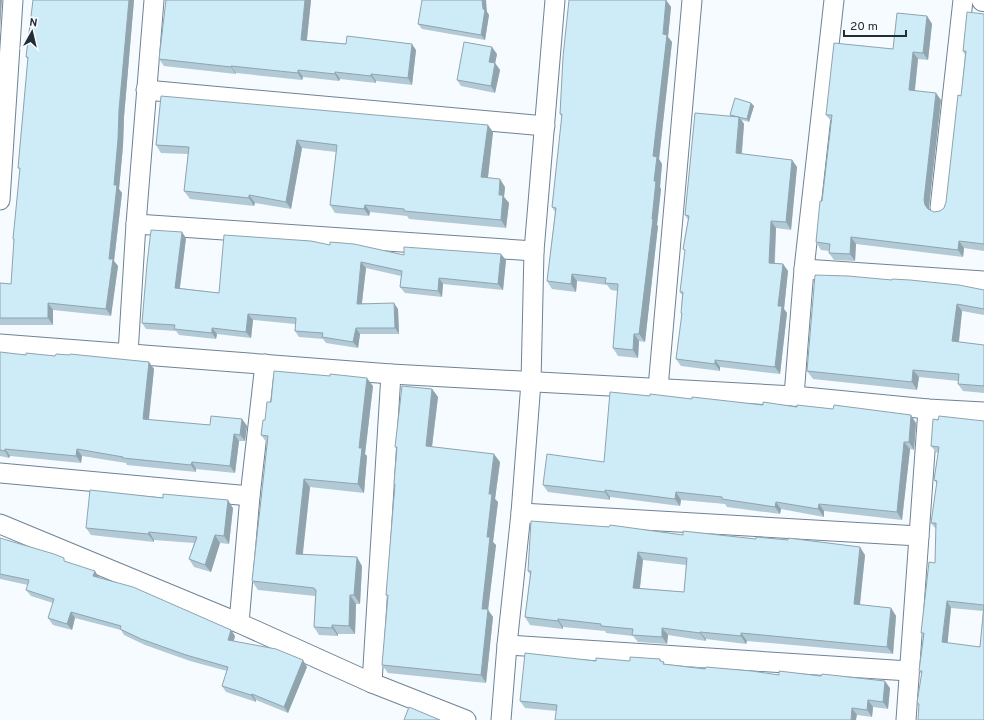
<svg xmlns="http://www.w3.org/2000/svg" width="984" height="720" font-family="Overpass,sans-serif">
<rect width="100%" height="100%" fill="#f6fbff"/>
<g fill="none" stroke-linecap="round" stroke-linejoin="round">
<defs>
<g id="minor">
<path d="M146,90L545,126"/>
<path d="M0,200L13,0"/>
<path d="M940,208L963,0"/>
<path d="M136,224L534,251"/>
<path d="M804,269L984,281"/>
<path d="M0,344L391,374L794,396L928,409L984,412"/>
<path d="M128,354L136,224L154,0"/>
<path d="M658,388L692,0"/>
<path d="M794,396L804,269L834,0"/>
<path d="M0,473L250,496"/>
<path d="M521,513L919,536"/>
<path d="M0,524L239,623L372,683L466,720"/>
<path d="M239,623L250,496L265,364"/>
<path d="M507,645L909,671"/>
<path d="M372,683L391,374"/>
<path d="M501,720L507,645L521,513L531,382L534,251L555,0"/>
<path d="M906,720L928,409"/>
</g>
<path id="tertiary" d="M983,0H984"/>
</defs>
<use href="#minor" stroke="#6f8395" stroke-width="21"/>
<use href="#tertiary" stroke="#6f8395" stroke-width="24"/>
<use href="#minor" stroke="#fff" stroke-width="19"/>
<use href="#tertiary" stroke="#fff" stroke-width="22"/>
</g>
<g fill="#b1cad5" fill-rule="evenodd">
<path d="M33,0H134L124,117L123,146L119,189L122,193L114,261L118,266L111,316L53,310V325H0V283L11,284L14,241L13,239L20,170L18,168L28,59L26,57Z"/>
<path d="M165,0H311L307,40L416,50L412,85L376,81V83L340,79L339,81L303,77L302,80L236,73V74L164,66L159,59L166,2Z"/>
<path d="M569,0H666L671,7L668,37L672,42L659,159L662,164L660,187L661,189L657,225L658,226L645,342L639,341L638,358L618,356L613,348L618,291L611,290L607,285L577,281L576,292L552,289L547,281L555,212L552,207L562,117L560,114Z"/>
<path d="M487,12L489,15L485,40L422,29L418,24Z"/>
<path d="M984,14V251L964,248L963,257L856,244L855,261L834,260L829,253L830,251L821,250L816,242L822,201L831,121L826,115L893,49L927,16L932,24L928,60L918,59L915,90L941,100L929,207L930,210L934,212L940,211L944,208L946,202L961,96L965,55L963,51Z"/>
<path d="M497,54L495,63L500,70L495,93L461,86L457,80Z"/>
<path d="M751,103L754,106L749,122L742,120L744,124L742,154L792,160L797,167L791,230L776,228L775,263L783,264L788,271L784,309L787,313L780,374L720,367V371L681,366L676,359L682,315L681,313L682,295L680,292L685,251L683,249L688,220L685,215L731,116L730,115Z"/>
<path d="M493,132L488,178L505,187L504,197L509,203L506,228L409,219L407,216L370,212L369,216L335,213L330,205L336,152L302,148L291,209L255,203L254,206L190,199L184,191L188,154L161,153L156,145Z"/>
<path d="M186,238L180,288L219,293L330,245L404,255L506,260L503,290L443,284L442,297L405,293L400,287L401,276L366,268L362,303L398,309L399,334H360L358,348L326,343L323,339L299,337L295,331V324L253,320L251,338L217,334L216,339L179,335L176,331L146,329L142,323Z"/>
<path d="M984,290V315L962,311L959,342L984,345V393L963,391L958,384V381L919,377L917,390L813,379L807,371Z"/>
<path d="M0,352L26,355L55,356L70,355L149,362L154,369L149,420L210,425L242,419L247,426L245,441H239L235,473L196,469V472L127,465L126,463L82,456L81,463L10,456L9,458L0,456Z"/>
<path d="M373,386L365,454L367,456L364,493L310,487L302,554L362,566L360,604H356L355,634H338V636L319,635L314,627L315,596L258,590L252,581L267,443L261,435L265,420L271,402Z"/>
<path d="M432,389L438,397L432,447L500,462L495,499L498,502L493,542L496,545L488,610L493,617L486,683L388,673L382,665L388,598L386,595L395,485L394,483L397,449L395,447Z"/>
<path d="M692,399L916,423L914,450L910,449L902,520L824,511V517L781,509L780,514L727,507L725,504L681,500L680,506L610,497V500L548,492L543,485L604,462Z"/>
<path d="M938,420L984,421V720L919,706L917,703L922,675L919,671L923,636L921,633L935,563L936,529L931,523L937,484L934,480L938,453L936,452L931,446ZM951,608L983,611L980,647L947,643Z"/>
<path d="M233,508L229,544L220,543L211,572L194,567L189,559L194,543L154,540V542L91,535L86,528Z"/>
<path d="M683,535L865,555L860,605L891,608L896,616L893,654L747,641L746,644L706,639V641L668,635L667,644L638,642L633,636L606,633L605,631L563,627V629L530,625L525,617L530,575L528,571ZM643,560L686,565L684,592L640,588Z"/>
<path d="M0,538L67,562L99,577L231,630L235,636L234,641L307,667L288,713L256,700V702L226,692L222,686L227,671L190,661L145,645L124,635L121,630L75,618L72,630L53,625L48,618L53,603L31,596L26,590L28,585L0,579Z"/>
<path d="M660,659L662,662L665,664L779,675L890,688L888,709L873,707L872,717L857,715L556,711L525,708L520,701L596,661H630Z"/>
</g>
<g fill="#90a4ae">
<path d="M0,0H2L0,30Z"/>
<path d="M129,0H134L124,117L123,146L119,189L122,193L114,261L118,266L111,316L106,309L109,259L119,110Z"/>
<path d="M305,0H311L306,47L301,40Z"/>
<path d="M482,0H486L487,12L489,15L485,40L481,35L483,9Z"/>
<path d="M666,0L671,7L668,37L672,42L659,159L662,164L660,187L661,189L657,225L658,226L645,342L639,334L654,181L653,156Z"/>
<path d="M927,16L932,24L928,60L923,53Z"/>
<path d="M412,44L416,50L412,85L408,78Z"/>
<path d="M492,47L497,54L494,69L489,62Z"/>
<path d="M913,52L918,59L914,97L909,90Z"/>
<path d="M495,63L500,70L495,93L491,86Z"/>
<path d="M231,66L236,73V74L231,67Z"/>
<path d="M298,70L303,77L302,80L298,73Z"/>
<path d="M335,72L340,79L339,81L335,74Z"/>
<path d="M371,74L376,81V83L371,76Z"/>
<path d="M936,93L941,100L929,207L930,212L925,205L924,200Z"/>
<path d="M751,103L754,106L749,122L747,119Z"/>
<path d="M739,117L744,124L741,160L736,153Z"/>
<path d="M488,125L493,132L487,185L481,177Z"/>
<path d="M297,140L302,148L291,209L286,202Z"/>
<path d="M792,160L797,167L791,230L786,222Z"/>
<path d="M500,179L505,187L504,197L509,203L506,228L501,220L499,195Z"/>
<path d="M249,195L255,203L254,206L249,198Z"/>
<path d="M365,205L370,212L369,216L364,209Z"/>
<path d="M771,221L776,228L774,270L769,263Z"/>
<path d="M182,232L186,238L179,294L175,288Z"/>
<path d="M851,237L856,244L855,261L850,254Z"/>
<path d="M959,241L964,248L963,257L958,250Z"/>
<path d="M501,254L506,260L503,290L498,284Z"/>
<path d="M361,262L366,268L361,310L357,304Z"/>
<path d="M783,264L788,271L784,309L787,313L780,374L775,367L778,306Z"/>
<path d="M572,274L577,281L576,292L571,284Z"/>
<path d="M439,278L443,284L442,297L438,291Z"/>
<path d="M48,303L53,310V325L48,318Z"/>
<path d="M394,303L398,309L399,334L395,328Z"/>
<path d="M957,304L962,311L958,349L952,341Z"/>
<path d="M248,314L253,320L251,338L246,332Z"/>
<path d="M212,328L217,334L216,339L212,333Z"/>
<path d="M356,328L360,334L358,348L353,342Z"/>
<path d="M634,334L639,341L638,358L633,350Z"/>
<path d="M715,360L720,367V371L715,364Z"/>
<path d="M149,362L154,369L148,426L143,419Z"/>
<path d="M913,370L919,377L917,390L912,382Z"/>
<path d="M367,378L373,386L365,454L367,456L364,493L358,484L359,448Z"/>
<path d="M432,389L438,397L431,454L426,446Z"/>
<path d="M911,415L916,423L914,450L909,442Z"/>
<path d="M242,419L247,426L245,441L240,435Z"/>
<path d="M234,434L239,441L235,473L230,466Z"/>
<path d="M904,442L910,449L902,520L897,512Z"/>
<path d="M5,449L10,456L9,458L5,451Z"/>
<path d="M77,449L82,456L81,463L76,456Z"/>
<path d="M494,454L500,462L495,499L498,502L493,542L496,545L488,610L493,617L486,683L481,675L482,609L487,537L489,494Z"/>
<path d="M192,462L196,469V472L191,465Z"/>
<path d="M304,479L310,487L302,562L296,554Z"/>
<path d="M605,490L610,497V500L605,492Z"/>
<path d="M676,492L681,500L680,506L675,499Z"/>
<path d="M228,500L233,508L229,544L224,536Z"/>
<path d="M776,502L781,509L780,514L775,507Z"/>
<path d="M819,504L824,511V517L818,509Z"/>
<path d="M149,532L154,540V542L148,534Z"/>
<path d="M215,535L220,543L211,572L205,565Z"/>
<path d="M860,547L865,555L859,612L854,604Z"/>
<path d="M638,552L643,560L639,595L633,588Z"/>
<path d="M357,557L362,566L360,604L354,595Z"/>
<path d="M95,571L99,577L98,582L93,576Z"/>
<path d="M350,595L356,604L355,634L349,626Z"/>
<path d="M947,601L951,608L947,649L942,642Z"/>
<path d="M891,608L896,616L893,654L887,647Z"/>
<path d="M71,612L75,618L72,630L67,624Z"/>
<path d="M558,619L563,627V629L558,621Z"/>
<path d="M332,625L338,634V636L332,628Z"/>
<path d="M662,628L668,635L667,644L662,637Z"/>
<path d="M231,630L235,636L232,646L228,640Z"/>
<path d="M700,632L706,639V641L700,633Z"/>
<path d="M741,633L747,641L746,644L741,636Z"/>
<path d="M303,660L307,667L288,713L284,707Z"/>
<path d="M885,681L890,688L888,709L883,702Z"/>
<path d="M252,694L256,700V702L251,695Z"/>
<path d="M868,700L873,707L872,717L867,710Z"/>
<path d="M852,708L857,715L856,720H851Z"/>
</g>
<g fill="#ceebf8" stroke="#90a4ae" fill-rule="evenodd">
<path d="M33,0H129L119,110L118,139L114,185H117L109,259H113L106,309L48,303V318H0V283L11,284L14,239H13L20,168H18L28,57H26Z"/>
<path d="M166,0H305L301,40L346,44L347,36L412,44L408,78L371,74V76L335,72V74L298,70V73L231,66V67L159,59Z"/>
<path d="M422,0H482L483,9L485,10L481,35L418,24Z"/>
<path d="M569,0H666L663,34L667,35L653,156L657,157L654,181H656L652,219H653L639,334H634L633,350L613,348L618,284L605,283L606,278L572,274L571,284L547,281L556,208L552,207L562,114H560L563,57Z"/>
<path d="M967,12L984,14V244L959,241L958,250L851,237L850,254L829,253L830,244L816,242L820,201H822L832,115H826L834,43L893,49L897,13L927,16L923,53L913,52L909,90L936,93L924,200L925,205L928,209L934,212L940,211L944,208L946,202L958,95L961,96L966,51H963Z"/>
<path d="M464,42L492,47L489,62L495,63L491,86L457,80Z"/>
<path d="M161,96L488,125L481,177L500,179L499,195H503L501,220L404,211V209L365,205L364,209L330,205L337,145L297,140L286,202L249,195V198L184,191L189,147L156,145Z"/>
<path d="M735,98L751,103L747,119L730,115Z"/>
<path d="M695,113L739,117L736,153L792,160L786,222L771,221L769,263L783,264L778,306H782L775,367L715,360V364L676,359L682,313H681L683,292H680L685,250L683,249L689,216L685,215Z"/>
<path d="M151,230L182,232L175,288L219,293L224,235L311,241L330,245V242L354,244L404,255V247L501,254L498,284L439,278L438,291L400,287L402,271L361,262L357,304L394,303L395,328H356L353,342L322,337L323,333L295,331L296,318L248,314L246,332L212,328V333L174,329L175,325L142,323L147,264Z"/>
<path d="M815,275L848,276L892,280V279L910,280L959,285L984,290V309L957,304L952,341L984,345V386L958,384L959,374L913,370L912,382L807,371Z"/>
<path d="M0,352L26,355V353L55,356L56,354L70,355V354L149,362L143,419L210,425L211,416L242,419L240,435L234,434L230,466L192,462L191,465L123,458V457L77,449L76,456L5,449V451L0,450Z"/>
<path d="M274,371L330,376V374L367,378L359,448H362L358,484L304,479L296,554L357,557L354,595H350L349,626L332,625V628L314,627L316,590L314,589V588L252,581L268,436L261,435L263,420H265L267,402H271Z"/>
<path d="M402,386L432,389L426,446L494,454L489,494H492L487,537H490L482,609H488L481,675L382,665L388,595H386L395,484L394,483L397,447H395Z"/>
<path d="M610,392L650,396V394L692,399V397L763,405V402L797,407V405L833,409L834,405L911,415L909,442H904L897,512L819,504L818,509L776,502L775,507L722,499V497L676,492L675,499L605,490V492L543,485L547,454L604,462Z"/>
<path d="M939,416L984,421V720H918L919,704L917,703L922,671H919L924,633H921L929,562L935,563L936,523H931L937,481L934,480L939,447L931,446L933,419L938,420ZM947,601L984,605L980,647L942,642Z"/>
<path d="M90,490L163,498V494L228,500L224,536L215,535L205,565L189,559L197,537L149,532L148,534L86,528Z"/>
<path d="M531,521L609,527L610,525L683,535V531L756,539V537L788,540V538L860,547L854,604L891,608L887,647L741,633V636L700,632V633L662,628V637L632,635L633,629L601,626V624L558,619V621L525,617L531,571H528ZM638,552L687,558L684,592L633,588Z"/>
<path d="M0,538L54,554L64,558V561L95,571L93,576L133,587L231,630L228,640L276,649L303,660L284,707L252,694L251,695L222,686L228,667L186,655L141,639L120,629L121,626L71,612L67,624L48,618L54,599L26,590L29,580L0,574Z"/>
<path d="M525,653L596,661V658L630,661V657L660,659V661L664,662L663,664L705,669L706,667L752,671L779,675V671L821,676L822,674L885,681L883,702L868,700L867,710L852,708L851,720H555L557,705L520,701Z"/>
<path d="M409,707L440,720H404Z"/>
</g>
<g transform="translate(32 32) rotate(8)" stroke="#f6fbff" stroke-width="3" paint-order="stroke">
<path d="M0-3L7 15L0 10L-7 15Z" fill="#242d34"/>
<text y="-6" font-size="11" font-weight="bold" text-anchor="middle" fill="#242d34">N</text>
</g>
<path d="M844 30v6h62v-6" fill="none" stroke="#242d34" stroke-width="2"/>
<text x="850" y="30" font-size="12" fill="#242d34" stroke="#f6fbff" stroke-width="3" paint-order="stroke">20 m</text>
</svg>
